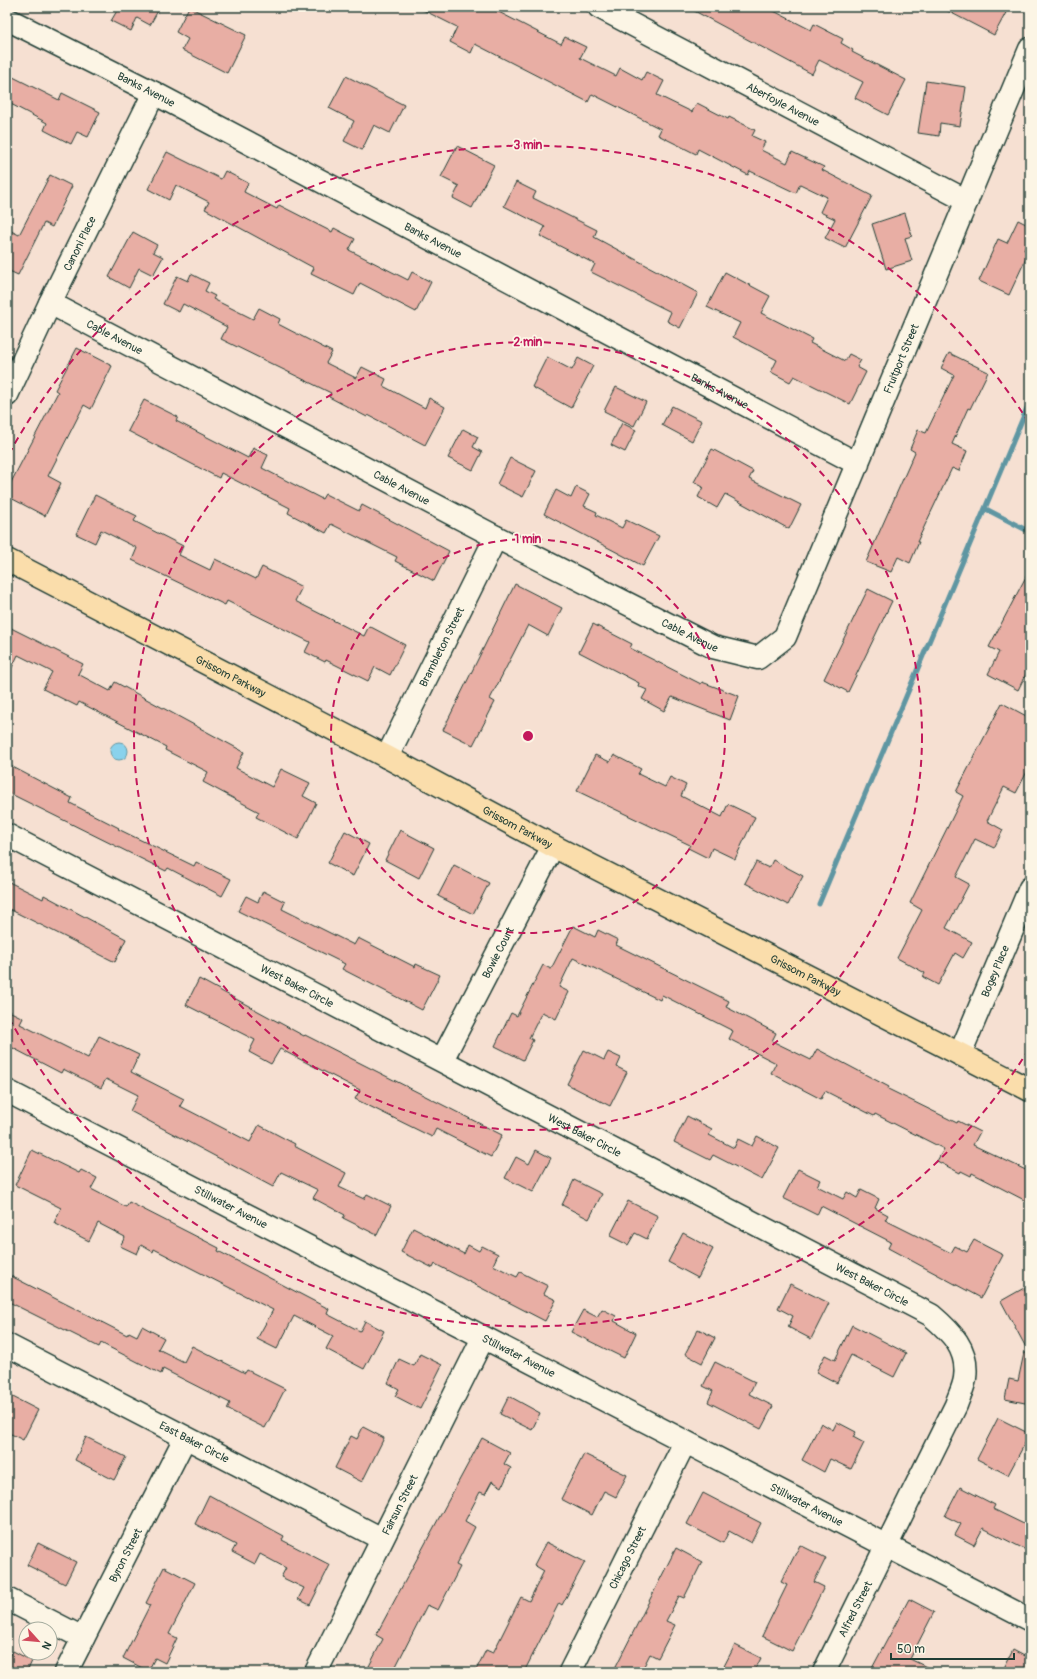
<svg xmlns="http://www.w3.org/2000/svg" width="1037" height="1679" font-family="Pangolin,sans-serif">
<rect width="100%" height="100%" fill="#f6e0d2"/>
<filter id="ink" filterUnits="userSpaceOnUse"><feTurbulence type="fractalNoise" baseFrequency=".025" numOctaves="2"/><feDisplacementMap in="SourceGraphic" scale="8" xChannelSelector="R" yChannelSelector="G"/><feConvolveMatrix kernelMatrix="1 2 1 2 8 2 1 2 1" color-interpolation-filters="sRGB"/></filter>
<g filter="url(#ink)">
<circle fill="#8ad2ec" stroke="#5f96a2" cx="119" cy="751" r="9"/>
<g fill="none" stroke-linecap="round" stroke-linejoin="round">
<g stroke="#5f96a2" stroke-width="5">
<path d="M986,509L1030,532"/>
<path d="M819,904L1030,401"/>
</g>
</g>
<g fill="#e8aea4" stroke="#1f3d34">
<path d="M114,7H160L150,25L137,18L131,31L111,21L118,9Z"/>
<path d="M189,7L246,35L227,73L182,50L188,39L176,32Z"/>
<path d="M417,7H489L561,44L565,37L586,47L580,58L616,76L620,68L642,80L646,72L664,81L657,95L692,112L697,103L728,119L729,117L755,130L752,136L765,142L761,150L787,163L792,152L824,167L822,170L872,196L845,248L825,238L835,219L820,212L827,197L800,184L796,193L750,171L748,175L698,149L696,154L658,135L661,129L592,94L588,102L475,44L471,53L450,42L457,27Z"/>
<path d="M687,7H766L811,30L814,24L843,39L841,43L853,50L852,52L906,80L888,115L855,98L863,82L819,60L812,74Z"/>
<path d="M940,7H1009L994,35Z"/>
<path d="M7,74L59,100L62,93L100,112L88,137L77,132L71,144L44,130L47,123L7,102Z"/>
<path d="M346,76L404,105L390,133L374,125L362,150L344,141L354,121L329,108Z"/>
<path d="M926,81L966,87L960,126L940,123L939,136L918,133Z"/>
<path d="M457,146L494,165L472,208L453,198L459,186L441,177Z"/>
<path d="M167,152L221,179L225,171L248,183L244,192L277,209L279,205L332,232L334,228L355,239L349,250L408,280L412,272L431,282L416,312L360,283L354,295L311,274L314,268L205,209L209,202L176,185L169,200L148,189Z"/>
<path d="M50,175L72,186L52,227L44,223L18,275L7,270V239L11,231L19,235Z"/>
<path d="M516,182L536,192L533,198L597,230L594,237L698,293L680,328L667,321L671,312L591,272L595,264L540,236L545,227L504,206Z"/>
<path d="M905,213L912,236L905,238L912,261L886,269L872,224Z"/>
<path d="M1018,220L1030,226V235L1024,250L1029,252L1009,295L979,281L998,239L1007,243Z"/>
<path d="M133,232L157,245L153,252L163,257L153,275L139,268L129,288L109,277Z"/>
<path d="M725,272L770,296L761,313L812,339L810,343L845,361L849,354L861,360L857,367L866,372L850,404L794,376L790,382L771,372L777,360L733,337L740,323L707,307Z"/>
<path d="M191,274L209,283L205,291L215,296L213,299L253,319L259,308L280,319L278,324L332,352L326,363L356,378L362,367L386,379L383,386L425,408L429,398L445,407L425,445L368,415L367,417L329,397L331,393L221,339L227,327L183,304L179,312L163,304L177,276L188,281Z"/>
<path d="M77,348L112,366L91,409L84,405L48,476L61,483L45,516L7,496V490L58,392L55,390Z"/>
<path d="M949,353L988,372L970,409L968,408L952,444L967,451L959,471L952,468L917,542H919L910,563L898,557L891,572L866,562L915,452L910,449L918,430L926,433L954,375L941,368Z"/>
<path d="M547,357L572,370L578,358L593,366L571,408L532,387Z"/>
<path d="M616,387L646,402L634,426L604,411Z"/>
<path d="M144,400L178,417L176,421L248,458L253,448L268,455L262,468L322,499L325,494L359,511L362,505L449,551L434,581L395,561L397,557L331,524L326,533L288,513L290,508L221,473L219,478L128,431Z"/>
<path d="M672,406L702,421L692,441L662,425Z"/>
<path d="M622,423L636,430L625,452L611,445Z"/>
<path d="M463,429L478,437L473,447L482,452L473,470L448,458Z"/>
<path d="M712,449L753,471L749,479L801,505L789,529L725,494L717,508L698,497L703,487L694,482Z"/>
<path d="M510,458L536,471L523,497L497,484Z"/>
<path d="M576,487L590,494L584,506L597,512L596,515L622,528L626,520L659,536L643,566L544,514L556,490L571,498Z"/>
<path d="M95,495L137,516L134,521L183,546L179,555L210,570L215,559L256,579L262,567L302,587L295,601L364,636L369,626L405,645L390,675L375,667L368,681L326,660L325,662L305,652L310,642L227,601L225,605L132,560L137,548L101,530L95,543L76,534Z"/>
<path d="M1030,569V666L1018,690L988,674L999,652L989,647Z"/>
<path d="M515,584L562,608L548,636L528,625L490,699L495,702L473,745L443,730Z"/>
<path d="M868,589L892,601L848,692L824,679Z"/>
<path d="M593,624L632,644L630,648L701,684L702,682L739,696L730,720L672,697L664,711L642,699L647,690L638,686L639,683L579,652Z"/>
<path d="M7,626L83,664L78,674L110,691L115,682L244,752L236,768L272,787L281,769L310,783L303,796L316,803L298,839L256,817L259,812L203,782L208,772L165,750L166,747L79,702L77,706L43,689L52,672L18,655L7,678Z"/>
<path d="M1002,703L1030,718V766L1016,793L1004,787L987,821L1003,830L994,848L975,839L956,877L969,884L946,928L972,942L963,958L955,953L938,985L923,977L925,973L897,958L922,910L910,903L963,796L956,792Z"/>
<path d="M595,755L610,762L614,755L641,769L638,774L665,787L670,777L686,785L681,796L722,817L728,804L755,817L735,859L712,848L708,858L688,848L690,845L577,791Z"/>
<path d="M7,764L72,798L70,803L119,828L118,829L194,866L196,862L231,879L222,896L168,868L166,871L7,792Z"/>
<path d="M400,830L434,848L419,878L385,860Z"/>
<path d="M345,831L369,844L353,876L328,863Z"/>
<path d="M773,860L803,876L788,905L745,883L756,862L769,868Z"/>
<path d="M454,865L489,883L473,914L438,896Z"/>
<path d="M7,881L43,899L44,895L126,939L115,962L7,908Z"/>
<path d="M263,891L285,902L282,909L354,945L358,938L415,967L416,964L440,975L422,1010L342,969L345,964L238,911L246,896L258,902Z"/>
<path d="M573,926L595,937L598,930L618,940L616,945L729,1001L726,1007L776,1033L772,1041L811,1060L817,1049L889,1087L888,1089L957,1123L958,1121L980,1132L973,1145L1030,1172V1203L972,1173L971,1176L961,1171L960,1173L937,1161L944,1149L875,1114L874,1116L825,1091L821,1099L771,1073L776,1063L729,1039L733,1031L662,995L660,1000L573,958L559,987L569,992L556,1019L542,1012L529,1038L533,1040L523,1060L495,1046L511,1013L517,1016L543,965L551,969Z"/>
<path d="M199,979L304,1036L305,1035L502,1135L491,1157L436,1129L432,1137L355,1099L360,1090L280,1049L271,1064L249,1052L255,1040L186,1005Z"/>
<path d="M7,1010L23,1018L20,1024L88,1058L99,1036L139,1055L131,1072L184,1099L180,1106L250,1142L259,1125L295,1144L294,1146L346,1173L339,1187L364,1199L367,1194L391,1206L377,1235L343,1218L345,1215L313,1198L318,1190L281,1172L273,1187L130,1111L138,1095L106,1079L101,1088L63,1069L61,1073L9,1046L7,1050Z"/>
<path d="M584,1050L604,1060L608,1052L621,1058L617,1067L627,1072L610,1106L567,1084Z"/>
<path d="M687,1116L712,1129L709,1135L734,1148L738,1139L752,1146L757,1136L779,1148L762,1180L713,1155L710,1160L674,1142Z"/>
<path d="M32,1150L79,1173L81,1170L97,1178L91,1189L126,1207L129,1202L219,1248L218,1251L329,1309L327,1314L360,1331L365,1321L384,1331L364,1369L326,1349L333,1336L294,1316L277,1349L257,1339L273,1310L154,1249L153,1252L141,1245L137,1254L120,1246L125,1237L98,1223L89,1241L54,1223L61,1208L15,1185Z"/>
<path d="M536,1150L551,1158L533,1192L505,1178L516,1157L529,1164Z"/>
<path d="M798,1169L820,1180L817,1186L843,1199L847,1192L857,1198L861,1190L879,1199L875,1208L888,1215L885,1220L951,1253L955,1246L967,1252L974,1240L1003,1255L981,1298L888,1248L891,1242L821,1206L817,1215L783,1198Z"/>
<path d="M574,1180L602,1194L589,1219L562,1205Z"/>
<path d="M628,1201L658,1216L647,1239L635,1233L628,1245L610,1236Z"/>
<path d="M413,1228L464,1254L468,1245L479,1251L482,1246L498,1254L493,1265L517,1277L520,1272L548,1286L544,1294L556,1300L545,1321L435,1264L433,1268L401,1252Z"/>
<path d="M683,1233L713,1249L698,1278L668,1262Z"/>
<path d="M7,1274L127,1335L129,1332L137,1336L142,1326L164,1338L158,1349L184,1362L192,1346L245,1373L247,1370L285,1389L265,1428L227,1409L230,1403L163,1369L161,1374L101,1343L99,1347L7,1301Z"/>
<path d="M790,1284L829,1303L811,1339L788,1327L793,1316L778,1308Z"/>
<path d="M1024,1288L1030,1299V1404L1005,1399L1009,1379L1018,1381L1024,1353H1029L1001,1301Z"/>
<path d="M602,1309L616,1316L614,1321L636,1333L624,1358L571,1332L583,1310L597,1317Z"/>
<path d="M852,1325L906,1353L894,1377L851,1355L837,1383L816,1372L825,1355L835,1360Z"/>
<path d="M698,1329L715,1338L702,1363L685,1354Z"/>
<path d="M420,1354L442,1365L420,1409L395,1396L399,1389L388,1383L399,1359L414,1366Z"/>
<path d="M715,1362L755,1382L749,1394L773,1406L761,1429L708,1402L713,1391L703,1386Z"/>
<path d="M7,1394L38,1410L23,1440L7,1432Z"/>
<path d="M509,1396L540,1413L532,1430L500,1414Z"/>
<path d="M998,1418L1030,1434L1008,1475L977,1459Z"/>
<path d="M837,1422L856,1432L853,1437L864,1443L851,1469L830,1459L824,1472L802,1460L821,1423L833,1430Z"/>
<path d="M363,1427L384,1438L362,1482L335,1468L351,1436L357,1439Z"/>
<path d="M86,1437L126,1457L114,1480L75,1460Z"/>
<path d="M482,1438L510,1453L504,1464L511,1468L502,1487L492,1481L485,1494L480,1492L465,1521L475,1527L456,1565L460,1567L438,1610L427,1605L393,1672H366L383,1639L376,1635Z"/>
<path d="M584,1454L627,1475L616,1497L604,1491L592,1515L561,1499Z"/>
<path d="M960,1487L995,1505L993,1509L1030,1527V1552L983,1528L974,1545L955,1535L961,1524L945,1516Z"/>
<path d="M703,1493L761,1523L751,1543L729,1531L723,1543L687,1524Z"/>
<path d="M209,1495L284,1536L282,1540L330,1565L310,1605L298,1599L304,1588L281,1577L286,1568L260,1554L255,1564L232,1552L236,1545L195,1524Z"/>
<path d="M546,1542L585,1562L562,1605L559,1603L524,1672H475L486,1650L493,1653L521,1597L529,1601L544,1571L534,1565Z"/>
<path d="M38,1543L76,1562L65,1584L27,1565Z"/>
<path d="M800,1545L826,1558L814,1582L824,1587L792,1651L762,1636L787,1585L781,1582Z"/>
<path d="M676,1548L702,1562L684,1598L679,1596L666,1621L675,1625L658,1658L650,1654L641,1672H613Z"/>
<path d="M164,1567L195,1583L169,1634L177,1638L165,1663L155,1658L148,1671L123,1658L150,1605L146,1603Z"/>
<path d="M909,1599L934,1612L910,1659L937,1672H870Z"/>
<path d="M735,1645L761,1658L754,1672H721Z"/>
<path d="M1013,1650L1030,1659V1667L1027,1672H1002Z"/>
<path d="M13,1651L32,1661L27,1672H7V1662Z"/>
</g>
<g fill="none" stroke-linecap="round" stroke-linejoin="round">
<defs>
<g id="minor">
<path id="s1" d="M599,7L967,201"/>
<path id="s2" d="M7,19L154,93L858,464"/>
<path id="s3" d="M50,303L496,537L713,647L758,658L785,637L1030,49"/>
<path id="s4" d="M7,395L50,303L154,93"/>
<path id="s5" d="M387,757L496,537"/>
<path id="s6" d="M7,835L931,1315C951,1332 969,1349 965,1378C964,1387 959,1396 956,1405L824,1672"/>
<path id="s7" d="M960,1054L1030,888"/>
<path id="s8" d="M442,1060L553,846"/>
<path id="s9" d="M7,1091L1030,1620"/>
<path id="s10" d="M7,1345L382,1539"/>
<path d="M7,1599L83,1638"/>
<path id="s11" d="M66,1672L185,1438"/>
<path id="s12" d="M316,1672L483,1338"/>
<path id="s13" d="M570,1672L685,1442"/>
</g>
<g id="major">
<path id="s14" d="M7,560L387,757L553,846L1030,1090"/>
</g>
</defs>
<use href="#minor" stroke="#1f3d34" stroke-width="25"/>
<use href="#major" stroke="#1f3d34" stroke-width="25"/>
<use href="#minor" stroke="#fcf5e5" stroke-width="22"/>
<use href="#major" stroke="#faddab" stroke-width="22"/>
</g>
</g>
<g fill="none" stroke="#c2185b" stroke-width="2" stroke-dasharray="7 5">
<circle cx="528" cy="736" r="197"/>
<circle cx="528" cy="736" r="394"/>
<path d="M1029 1049A591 591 0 0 1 9 1018M9 454A591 591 0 0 1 1029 423"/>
</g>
<g text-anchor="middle" stroke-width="3.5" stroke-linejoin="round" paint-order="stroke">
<g font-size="11" fill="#1f3d34" stroke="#fcf5e5">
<text dy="4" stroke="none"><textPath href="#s2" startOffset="156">Banks Avenue</textPath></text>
<text dy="4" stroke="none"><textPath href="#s1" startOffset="208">Aberfoyle Avenue</textPath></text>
<text dy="4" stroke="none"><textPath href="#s2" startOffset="480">Banks Avenue</textPath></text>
<text dy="4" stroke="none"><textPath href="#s4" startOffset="168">Canoni Place</textPath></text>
<text dy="4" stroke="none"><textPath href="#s3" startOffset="73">Cable Avenue</textPath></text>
<text dy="4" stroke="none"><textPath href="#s3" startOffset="1129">Fruitport Street</textPath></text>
<text dy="4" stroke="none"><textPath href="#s2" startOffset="804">Banks Avenue</textPath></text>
<text dy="4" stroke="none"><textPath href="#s3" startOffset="397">Cable Avenue</textPath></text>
<text dy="4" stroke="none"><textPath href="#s3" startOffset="721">Cable Avenue</textPath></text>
<text dy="4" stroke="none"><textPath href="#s5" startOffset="123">Brambleton Street</textPath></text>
<text dy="4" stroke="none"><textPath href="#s14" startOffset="252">Grissom Parkway</textPath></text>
<text dy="4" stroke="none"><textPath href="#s14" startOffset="576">Grissom Parkway</textPath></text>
<text dy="4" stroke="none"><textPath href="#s8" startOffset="121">Bowie Court</textPath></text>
<text dy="4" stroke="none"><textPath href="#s7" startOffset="90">Bogey Place</textPath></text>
<text dy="4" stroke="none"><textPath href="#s14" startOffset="900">Grissom Parkway</textPath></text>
<text dy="4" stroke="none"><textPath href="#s6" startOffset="327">West Baker Circle</textPath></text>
<text dy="4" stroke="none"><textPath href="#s6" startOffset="651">West Baker Circle</textPath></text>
<text dy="4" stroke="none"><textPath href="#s9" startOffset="252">Stillwater Avenue</textPath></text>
<text dy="4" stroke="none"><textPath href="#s6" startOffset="975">West Baker Circle</textPath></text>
<text dy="4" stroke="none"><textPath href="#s9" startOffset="576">Stillwater Avenue</textPath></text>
<text dy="4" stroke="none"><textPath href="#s10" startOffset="211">East Baker Circle</textPath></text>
<text dy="4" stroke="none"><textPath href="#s9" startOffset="900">Stillwater Avenue</textPath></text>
<text dy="4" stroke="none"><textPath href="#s12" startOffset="187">Fairsun Street</textPath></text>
<text dy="4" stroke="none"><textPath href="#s11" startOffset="131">Byron Street</textPath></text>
<text dy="4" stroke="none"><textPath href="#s13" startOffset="128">Chicago Street</textPath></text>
<text transform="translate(855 1609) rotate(-63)" y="4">Alfred Street</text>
</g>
</g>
<circle cx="528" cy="736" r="6" fill="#c2185b" stroke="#fcf5e5" stroke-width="2"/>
<g font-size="12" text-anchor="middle" font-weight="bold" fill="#c2185b" stroke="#fcf5e5" stroke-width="3.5" stroke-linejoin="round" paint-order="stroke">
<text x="528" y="149">3 min</text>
<text x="528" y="346">2 min</text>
<text x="528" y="543">1 min</text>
</g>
<rect width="1037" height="1679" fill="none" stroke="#fcf5e5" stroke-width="24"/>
<rect x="12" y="12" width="1013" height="1655" fill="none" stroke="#1f3d34" stroke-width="1.5" filter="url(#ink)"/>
<g transform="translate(38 1641) rotate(117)"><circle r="19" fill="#fcf5e5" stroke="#a4ab9e"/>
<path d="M0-3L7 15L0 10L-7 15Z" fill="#d1495b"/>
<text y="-6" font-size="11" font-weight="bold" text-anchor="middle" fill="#1f3d34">N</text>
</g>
<path d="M891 1653v6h123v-6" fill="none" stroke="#1f3d34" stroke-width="2"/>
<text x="897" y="1653" font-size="12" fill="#1f3d34" stroke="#fcf5e5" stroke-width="3" paint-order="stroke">50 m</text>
</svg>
